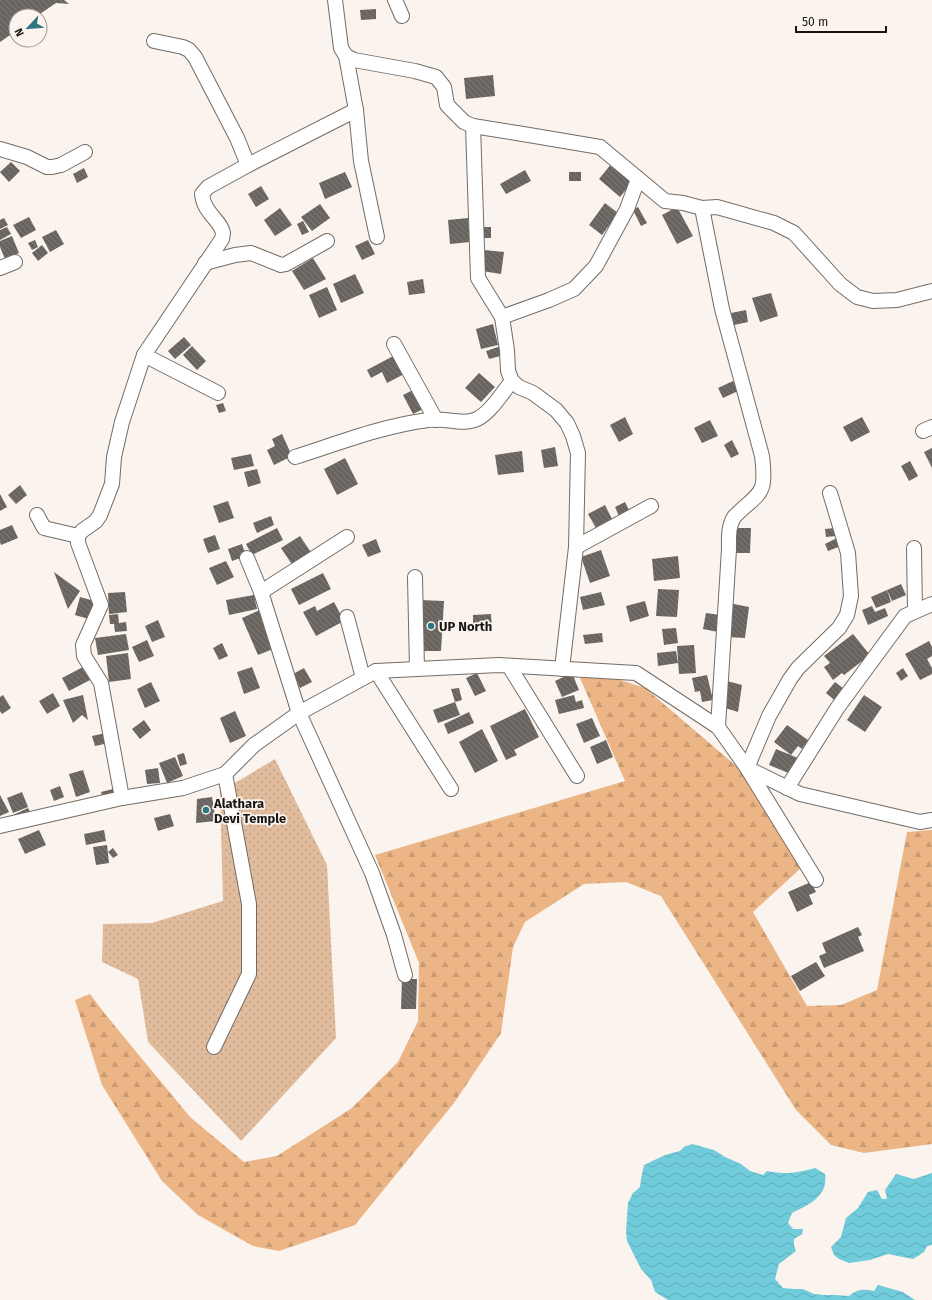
<svg xmlns="http://www.w3.org/2000/svg" width="932" height="1300" font-family="'Fira Sans',sans-serif">
<defs>
<pattern id="green-dots" width="8" height="8" patternUnits="userSpaceOnUse"><rect width="8" height="8" fill="#e0bb9c"/><path d="M2 2h.1M6 6h.1" fill="none" stroke="#bfa086" stroke-width="1.8" stroke-linecap="round"/></pattern>
<pattern id="forest-firs" width="22" height="20" patternUnits="userSpaceOnUse"><rect width="22" height="20" fill="#ecb585"/><path d="M5 1l3.5 6h-7zM16 11l3.5 6h-7z" fill="#ca9b72"/></pattern>
<pattern id="water-waves" width="16" height="10" patternUnits="userSpaceOnUse"><rect width="16" height="10" fill="#70cbda"/><path d="M0 5q4-4 8 0t8 0" fill="none" stroke="#60adba"/></pattern>
<pattern id="building-back-hatch" width="6" height="6" patternUnits="userSpaceOnUse"><rect width="6" height="6" fill="#69645f"/><path d="M-1 5l2 2M0 0l6 6M5-1l2 2" fill="none" stroke="#7d7975"/></pattern>
</defs>
<rect width="100%" height="100%" fill="#faf3ee"/>
<path fill="url(#green-dots)" d="M275,759L327,865L336,1038L241,1141L148,1042L138,979L102,962L103,924L152,923L223,901L220,792Z"/>
<path fill="url(#forest-firs)" d="M608,676L645,688L748,776L801,868L753,912L807,1006L841,1005L877,990L907,832L932,830V1144L864,1153L831,1145L796,1110L661,896L626,882L584,884L525,922L513,947L501,1033L454,1103L355,1225L279,1251L253,1246L198,1215L162,1181L102,1085L75,1000L90,994L105,1014L190,1117L244,1162L277,1156L352,1108L398,1062L418,1021L419,963L375,855L625,781L580,678Z"/>
<g fill="url(#water-waves)">
<path d="M692,1144L714,1150L725,1157L741,1164L750,1171L763,1175L767,1171C788,1175 795,1173 815,1168L825,1174C828,1197 809,1204 792,1213L788,1223L793,1229H803L802,1234L794,1239V1245L796,1251L779,1264L775,1279L783,1288L794,1289H803L814,1294L824,1295H835L849,1296C858,1289 863,1289 874,1291L878,1285L903,1292L915,1300H668L655,1292L651,1280L641,1269L627,1241L626,1232L628,1203L633,1193L640,1187L641,1179L644,1165L665,1155L680,1151L684,1147Z"/>
<path d="M932,1173V1245L927,1246L924,1252L918,1256L913,1259L888,1254L870,1260L849,1263L839,1259L834,1255L831,1247L841,1237L846,1218L858,1208L868,1192L877,1190L882,1199H887L885,1190L896,1174L914,1179Z"/>
</g>
<g fill="url(#building-back-hatch)">
<path d="M0,0H64L69,4L56,3L37,16H16V31L0,42Z"/>
<path d="M376,9V19L361,20L360,10Z"/>
<path d="M493,75L495,96L466,99L464,78Z"/>
<path d="M11,162L20,171L9,182L0,172Z"/>
<path d="M612,163L633,181L620,197L599,179Z"/>
<path d="M84,168L88,177L77,183L73,174Z"/>
<path d="M525,170L531,181L506,194L500,184Z"/>
<path d="M345,172L352,187L325,199L319,183Z"/>
<rect x="569" y="172" width="12" height="9"/>
<path d="M261,186L269,199L256,207L248,194Z"/>
<path d="M605,203L618,213L602,235L589,225Z"/>
<path d="M320,204L330,218L312,231L301,217Z"/>
<path d="M638,207L647,223L641,226L633,210Z"/>
<path d="M677,207L693,236L677,244L662,215Z"/>
<path d="M280,208L292,225L275,236L264,220Z"/>
<path d="M29,217L36,230L21,238L13,225Z"/>
<path d="M4,218L8,225L0,229V220Z"/>
<path d="M468,218L470,242L450,244L448,220Z"/>
<path d="M303,221L309,232L302,235L297,224Z"/>
<path d="M7,227L11,234L0,240V230Z"/>
<path d="M482,227H491V238H483Z"/>
<path d="M56,230L64,244L50,252L42,237Z"/>
<path d="M12,236L19,253L5,259L0,247V241Z"/>
<path d="M35,240L38,247L32,250L28,243Z"/>
<path d="M368,240L375,254L362,260L355,246Z"/>
<path d="M42,245L48,253L38,261L32,253Z"/>
<path d="M484,250L504,252L501,274L482,271Z"/>
<path d="M313,258L326,279L304,290L292,271Z"/>
<path d="M355,274L364,293L341,303L333,284Z"/>
<path d="M423,279L425,293L409,295L407,282Z"/>
<path d="M327,287L337,310L319,318L309,295Z"/>
<path d="M771,293L778,316L760,322L752,298Z"/>
<path d="M746,310L748,322L734,325L731,313Z"/>
<path d="M493,324L498,345L481,349L476,329Z"/>
<path d="M184,337L191,345L175,359L168,351Z"/>
<path d="M192,346L206,361L197,370L183,355Z"/>
<path d="M501,346L504,355L489,359L486,351Z"/>
<path d="M397,354L406,373L387,383L382,372L371,378L367,370Z"/>
<path d="M479,373L495,387L481,402L465,388Z"/>
<path d="M733,381L738,391L723,398L718,388Z"/>
<path d="M417,388L427,407L413,414L403,395Z"/>
<path d="M223,403L226,411L219,413L216,405Z"/>
<path d="M625,417L633,434L619,442L610,425Z"/>
<path d="M862,417L870,432L851,442L843,427Z"/>
<path d="M710,420L718,436L702,443L694,428Z"/>
<path d="M282,434L292,456L274,465L267,450L275,446L272,439Z"/>
<path d="M732,440L739,454L731,458L724,445Z"/>
<path d="M555,447L558,466L544,468L541,450Z"/>
<path d="M932,448V468L924,452Z"/>
<path d="M522,451L524,472L498,475L495,455Z"/>
<path d="M251,454L254,466L234,470L231,458Z"/>
<path d="M345,458L358,484L337,495L324,469Z"/>
<path d="M910,461L918,476L909,481L901,466Z"/>
<path d="M257,469L261,483L248,487L244,472Z"/>
<path d="M20,485L27,495L16,504L8,495Z"/>
<path d="M0,494L7,507L0,511Z"/>
<path d="M228,501L234,518L219,523L213,506Z"/>
<path d="M625,502L630,512L619,516L615,507Z"/>
<path d="M605,505L612,519L596,528L588,514Z"/>
<path d="M271,516L274,525L257,533L253,523Z"/>
<path d="M12,525L18,538L1,545L0,542V530Z"/>
<path d="M277,528L283,540L252,555L246,544Z"/>
<path d="M733,528H751L750,553H733Z"/>
<path d="M835,528L836,536L826,537L825,529Z"/>
<path d="M215,535L220,549L208,553L203,539Z"/>
<path d="M300,536L312,554L293,566L281,548Z"/>
<path d="M837,538L841,546L828,551L825,544Z"/>
<path d="M376,539L381,552L368,557L362,545Z"/>
<path d="M242,544L246,556L232,561L228,549Z"/>
<path d="M601,550L610,576L590,583L581,557Z"/>
<path d="M678,556L680,578L654,581L652,559Z"/>
<path d="M226,561L234,577L217,585L209,568Z"/>
<path d="M54,572L80,591L68,609Z"/>
<path d="M323,573L331,589L299,605L291,589Z"/>
<path d="M901,584L906,595L892,601L887,590Z"/>
<path d="M658,589L679,590L677,617L656,616Z"/>
<path d="M887,590L891,602L876,608L871,597Z"/>
<path d="M125,592L127,612L109,614L108,593Z"/>
<path d="M601,592L605,605L583,610L580,597Z"/>
<path d="M254,595L257,609L229,615L226,600Z"/>
<path d="M80,597L98,602L92,620L75,615Z"/>
<path d="M420,600L444,601L441,651H419Z"/>
<path d="M645,601L649,616L630,622L626,606Z"/>
<path d="M334,602L344,621L316,636L303,612L315,606L317,611Z"/>
<path d="M729,603L749,607L745,638L727,637Z"/>
<path d="M872,606L875,612L885,608L888,616L868,625L862,610Z"/>
<path d="M262,609L269,627L265,629L273,649L258,655L242,618Z"/>
<path d="M706,613L720,615L718,632L703,629Z"/>
<path d="M118,614L119,623L126,622L127,631L115,632L114,624H110L109,615Z"/>
<path d="M491,614L492,629L473,630V615Z"/>
<path d="M158,620L165,637L152,642L145,626Z"/>
<path d="M676,628L678,643L664,645L662,629Z"/>
<path d="M602,633L603,642L585,644L583,635Z"/>
<path d="M126,634L129,650L98,655L95,638Z"/>
<path d="M853,634L870,655L844,675L842,673L833,680L824,667L830,663L824,656Z"/>
<path d="M147,640L154,656L139,662L132,647Z"/>
<path d="M929,641L932,647V656L927,659L932,668V674L920,680L905,654Z"/>
<path d="M222,643L228,656L219,660L213,648Z"/>
<path d="M694,645L696,673L679,674L677,646Z"/>
<path d="M676,651L678,663L658,666L657,653Z"/>
<path d="M128,653L131,679L109,682L106,656Z"/>
<path d="M83,667L90,680L69,691L62,678Z"/>
<path d="M252,667L260,688L244,694L237,672Z"/>
<path d="M304,668L312,682L300,688L293,674Z"/>
<path d="M903,668L908,676L901,681L896,673Z"/>
<path d="M477,673L486,691L475,696L466,678Z"/>
<path d="M572,673L579,690L562,697L555,681Z"/>
<path d="M707,675L713,700L702,702L700,691L695,692L692,678Z"/>
<path d="M727,681L742,685L738,712L722,707Z"/>
<path d="M151,682L160,701L145,708L137,689Z"/>
<path d="M835,682L848,692L839,704L826,693Z"/>
<path d="M459,688L462,700L455,702L460,715L438,723L433,710L455,702L451,689Z"/>
<path d="M53,693L60,706L47,714L39,701Z"/>
<path d="M3,695L11,708L2,714L0,711V697Z"/>
<path d="M83,695L88,720L82,715L73,723L63,700Z"/>
<path d="M574,695L576,702L582,700L584,708L559,714L555,700Z"/>
<path d="M864,695L882,707L865,732L847,720Z"/>
<path d="M525,709L539,737L514,750L517,755L506,760L490,726Z"/>
<path d="M235,711L246,736L230,743L220,718Z"/>
<path d="M469,712L474,723L448,734L444,724Z"/>
<path d="M592,718L600,736L584,743L576,724Z"/>
<path d="M144,720L151,730L140,739L132,729Z"/>
<path d="M787,725L808,740L802,749L798,746L791,755L774,742Z"/>
<path d="M482,729L498,761L475,773L459,742Z"/>
<path d="M106,733L109,743L95,746L92,736Z"/>
<path d="M606,740L613,757L597,764L590,747Z"/>
<path d="M776,749L798,758L791,774L769,765Z"/>
<path d="M184,753L187,764L180,766L177,755Z"/>
<path d="M175,757L183,776L167,783L159,763Z"/>
<path d="M158,768L160,783L147,784L145,770Z"/>
<path d="M83,770L90,792L76,797L69,774Z"/>
<path d="M60,786L64,797L54,801L50,790Z"/>
<path d="M117,788L119,795L103,799L101,792Z"/>
<path d="M22,792L28,807L13,813L7,798Z"/>
<path d="M0,795L9,812L0,816Z"/>
<path d="M212,797L216,821L196,823L197,799Z"/>
<path d="M28,808L30,812L16,819L13,815Z"/>
<path d="M170,814L174,826L158,831L154,818Z"/>
<path d="M39,830L46,845L25,854L18,839Z"/>
<path d="M104,830L106,841L86,845L84,834Z"/>
<path d="M107,845L109,863L96,865L93,847Z"/>
<path d="M113,848L118,855L113,858L108,852Z"/>
<path d="M811,882L816,892L809,895L813,904L797,912L788,892Z"/>
<path d="M858,927L862,935L858,937L864,951L824,968L819,956L826,953L822,943Z"/>
<path d="M816,962L825,976L800,991L791,976Z"/>
<path d="M402,979H417L416,1009H401Z"/>
</g>
<g fill="none" stroke-linecap="round" stroke-linejoin="round">
<defs>
<g id="minor">
<path d="M335,0L341,48L346,56L354,60L415,71L436,77L444,87L447,105L464,122L473,126L523,134L600,147L665,201L683,203L702,208L717,207L774,223L794,233L840,284L857,297L873,301L897,300L932,291"/>
<path d="M395,0L402,16"/>
<path d="M346,56L356,110L361,161L377,237"/>
<path d="M473,126L478,278L502,317"/>
<path d="M0,149L27,157L47,167H52L61,165L85,152"/>
<path d="M248,165L356,110"/>
<path d="M702,208L722,309L762,456C767,497 760,491 734,517C728,527 729,538 729,549L718,727"/>
<path d="M205,263L235,255L251,253L281,265L286,264L327,241"/>
<path d="M0,268L15,262"/>
<path d="M394,344L436,420"/>
<path d="M144,355L218,393"/>
<path d="M923,431L932,427"/>
<path d="M295,457C339,443 382,426 428,420C444,417 462,426 477,419C491,412 502,393 512,381"/>
<path d="M37,515L44,528L78,536"/>
<path d="M576,547L651,506"/>
<path d="M914,548L915,611"/>
<path d="M247,558L261,592L299,713L372,873L394,935L405,975"/>
<path d="M415,577L417,669"/>
<path d="M261,592L347,537"/>
<path d="M347,617L363,678"/>
<path d="M509,666L577,776"/>
<path d="M562,669L576,547L578,453L573,436L567,423L556,410L533,393L519,387L512,381L508,371L507,350L502,317L549,300L574,289L596,266L627,209L638,179"/>
<path d="M376,671L451,789"/>
<path d="M787,788L838,707L905,616L932,604"/>
<path d="M122,798L101,683L84,656L83,645L101,605L78,543V536L82,531L96,521L100,515L112,484L114,457L122,422L144,355L222,239C222,239 223,233 223,233C221,220 204,214 202,194L208,187L248,165L237,138L195,57L189,50L183,47L154,41"/>
<path d="M0,826L122,798L183,788L225,774L254,745L299,713L376,671L499,665L636,673L718,727L747,768L800,794L920,822L932,820"/>
<path d="M816,880L747,768L769,716L790,679L798,668L839,628L847,615L851,596L848,553L830,493"/>
<path d="M214,1047L249,974V904L225,774"/>
</g>
</defs>
<use href="#minor" stroke="#726c67" stroke-width="16"/>
<use href="#minor" stroke="#fff" stroke-width="14"/>
</g>
<g fill="#2e7681" stroke="#faf3ee" stroke-width="1.5">
<circle cx="431" cy="626" r="4"/>
<circle cx="206" cy="810" r="4"/>
</g>
<g text-anchor="middle" stroke-width="3.5" stroke-linejoin="round" paint-order="stroke">
<g font-size="13" font-weight="bold" fill="#171513" stroke="#faf3ee" text-anchor="start">
<text x="439" y="631">UP North</text>
<text x="214" y="808">Alathara<tspan x="214" dy="15">Devi Temple</tspan></text>
</g>
</g>
<g transform="translate(28 28) rotate(244)"><circle r="19" fill="#faf3ee" stroke="#9f9a96"/>
<path d="M0-3L7 15L0 10L-7 15Z" fill="#2e7681"/>
<text y="-6" font-size="11" font-weight="bold" text-anchor="middle" fill="#171513">N</text>
</g>
<path d="M796 26v6h90v-6" fill="none" stroke="#171513" stroke-width="2"/>
<text x="802" y="26" font-size="12" fill="#171513" stroke="#faf3ee" stroke-width="3" paint-order="stroke">50 m</text>
</svg>
